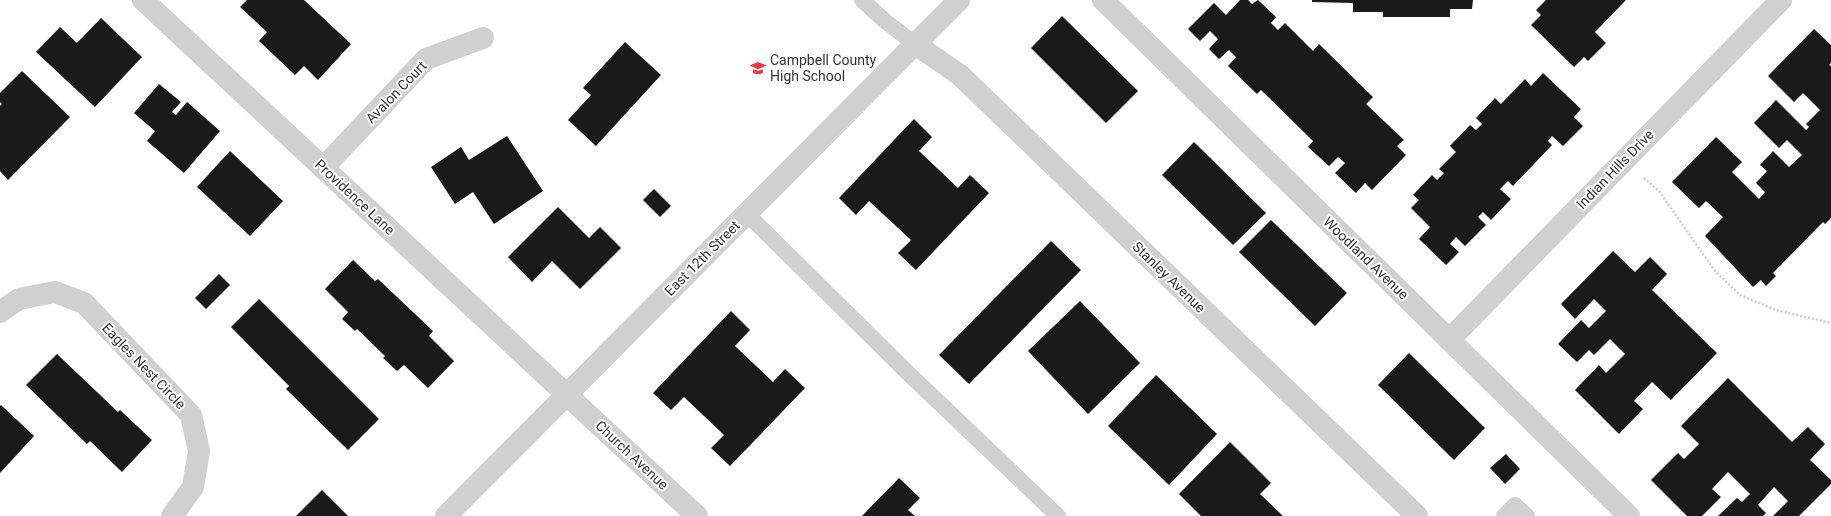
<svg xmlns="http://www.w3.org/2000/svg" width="1831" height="516" font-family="Roboto,sans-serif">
<rect width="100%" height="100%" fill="#fff"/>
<g fill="#1a1a1a">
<path d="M247,0H304L351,44L318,80L304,66L295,75L259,41L267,32L240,7Z"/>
<path d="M1240,0H1248L1252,4L1258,0L1276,17L1271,23L1278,30L1285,23L1313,51L1319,44L1373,97L1366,104L1404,140L1397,146L1406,155L1372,190L1365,183L1356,193L1335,173L1345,163L1338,157L1329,166L1308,147L1313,141L1261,90L1257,94L1228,66L1236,57L1229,50L1219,59L1209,49L1218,39L1210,31L1200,41L1188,29L1214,3L1226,15Z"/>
<path d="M1312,0H1473L1472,9H1450V17H1383V12H1353V3L1312,2Z"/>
<path d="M1546,0H1626L1595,32L1606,43L1588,61L1584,57L1574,67L1531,25L1541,15L1536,10Z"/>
<path d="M1062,16L1138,91L1106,123L1031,48Z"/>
<path d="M101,18L142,57L95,107L36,52L60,27L77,43Z"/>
<path d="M1814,29L1831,45V63L1829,65L1831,66V218L1825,224L1823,222L1773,273L1776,276L1766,286L1761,280L1753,287L1705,236L1723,217L1706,201L1699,208L1672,182L1716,137L1742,162L1732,172L1759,199L1765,192L1756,183L1767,171L1760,165L1773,151L1789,167L1802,155L1787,140L1779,148L1754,123L1776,100L1806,130L1809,127L1806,124L1820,110L1803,93L1794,102L1768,76Z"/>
<path d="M625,42L661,75L596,146L568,120L591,95L583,88Z"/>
<path d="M22,71L70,117L8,180L0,171V106L2,104L0,102V93Z"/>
<path d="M1543,73L1581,109L1574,117L1583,126L1563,146L1552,136L1548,141L1552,145L1513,186L1508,181L1500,189L1511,199L1491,220L1483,212L1478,217L1486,225L1465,246L1456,237L1450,244L1459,252L1446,265L1419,239L1430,227L1411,208L1419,200L1413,195L1432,175L1437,180L1444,173L1439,169L1456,152L1450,146L1470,125L1476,130L1482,124L1476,118L1495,98L1501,104L1525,79L1531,86Z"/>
<path d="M159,84L181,102L172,112L176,115L187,102L220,131L184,173L147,141L155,131L134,113Z"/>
<path d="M914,119L932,137L919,151L958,188L970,175L989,193L916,270L898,253L911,240L869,201L856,215L839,198Z"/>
<path d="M507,136L543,191L494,224L473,192L455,204L431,167L461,147L469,160Z"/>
<path d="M1194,142L1266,213L1233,245L1162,175Z"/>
<path d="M230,151L283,201L250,236L197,187Z"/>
<path d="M654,189L671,206L660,217L643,200Z"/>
<path d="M558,207L589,238L600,227L621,248L580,289L552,261L532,282L508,257Z"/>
<path d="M1271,220L1347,293L1315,326L1239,252Z"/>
<path d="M1051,241L1081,270L969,384L939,355Z"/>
<path d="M1613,251L1635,272L1650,257L1667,274L1652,290L1717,353L1671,400L1652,382L1634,401L1643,409L1619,434L1575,390L1599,365L1606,373L1625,354L1610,339L1594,355L1589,350L1577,362L1558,344L1581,320L1589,328L1606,311L1594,299L1575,319L1561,304Z"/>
<path d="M353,260L375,281L378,279L433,331L429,336L454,361L428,388L404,365L397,371L383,358L385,356L357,329L355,331L342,319L348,312L325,289Z"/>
<path d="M219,274L230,285L206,309L195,298Z"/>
<path d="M259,299L379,419L348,450L286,389L289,386L231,327Z"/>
<path d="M1080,301L1140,363L1088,414L1028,351Z"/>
<path d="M731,311L750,330L735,346L773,382L785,369L805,388L730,466L711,448L724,435L684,397L671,410L653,393Z"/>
<path d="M1409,353L1485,428L1454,460L1378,385Z"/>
<path d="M57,354L118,412L120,410L152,440L122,472L90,441L87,444L26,385Z"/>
<path d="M1156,375L1217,434L1169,485L1108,426Z"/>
<path d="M1728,378L1792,442L1808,427L1825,444L1810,460L1831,480V484L1799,516H1773L1788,501L1774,487L1758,505L1766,513L1763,516H1718L1737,498L1742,502L1750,494L1728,472L1712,489L1721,497L1702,516H1687L1651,480L1678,453L1684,459L1699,444L1681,426Z"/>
<path d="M1,405L34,436L0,473V406Z"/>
<path d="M1230,442L1271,483L1260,494L1283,516H1201L1179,494Z"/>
<path d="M1506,454L1520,469L1505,484L1490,468Z"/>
<path d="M899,478L920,498L908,510L915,516H862Z"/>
<path d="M322,490L348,516H296Z"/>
</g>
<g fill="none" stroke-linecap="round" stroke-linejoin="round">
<path stroke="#cdcdcd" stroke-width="2.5" stroke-dasharray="2 2" stroke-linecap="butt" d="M1644,178L1659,191L1715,271L1740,295L1776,310L1831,323"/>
<g stroke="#d0d0d0" stroke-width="16">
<path d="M862,0L885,21L915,44"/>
<path d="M747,214L908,373L1058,516"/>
<path d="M1504,516L1515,505L1527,516"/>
</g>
<g stroke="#d0d0d0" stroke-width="22">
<path d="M143,0L697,516"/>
<path d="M1103,0L1629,516"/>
<path d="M915,44L960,75L1417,516"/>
<path d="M323,168L426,59L483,38"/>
<path d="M0,312L19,299L55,292L84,303L191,415L199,451L193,487L172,516"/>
<path d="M1449,340L1781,0"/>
<path d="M446,516L959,0"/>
</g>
</g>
<defs>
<symbol id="school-bare" viewBox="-9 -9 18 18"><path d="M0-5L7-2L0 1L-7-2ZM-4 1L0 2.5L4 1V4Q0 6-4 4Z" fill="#e63946" stroke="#fff" stroke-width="2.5" paint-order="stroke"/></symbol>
</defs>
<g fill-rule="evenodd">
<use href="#school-bare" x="747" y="57" width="22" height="22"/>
</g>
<g text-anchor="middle" stroke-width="4" stroke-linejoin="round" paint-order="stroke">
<g font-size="14" fill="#333" stroke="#fff" text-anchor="start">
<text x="770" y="65">Campbell County<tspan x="770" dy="16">High School</tspan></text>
</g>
<g font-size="14" fill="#333" stroke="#fff">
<text transform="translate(396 92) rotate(-46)" y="5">Avalon Court</text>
<text transform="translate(1615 169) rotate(-46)" y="5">Indian Hills Drive</text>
<text transform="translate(355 197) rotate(43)" y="5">Providence Lane</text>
<text transform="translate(702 258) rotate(-45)" y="5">East 12th Street</text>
<text transform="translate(1366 258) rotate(44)" y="5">Woodland Avenue</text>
<text transform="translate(1169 277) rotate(44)" y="5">Stanley Avenue</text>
<text transform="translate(144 366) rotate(46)" y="5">Eagles Nest Circle</text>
<text transform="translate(632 455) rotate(43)" y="5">Church Avenue</text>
</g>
</g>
</svg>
